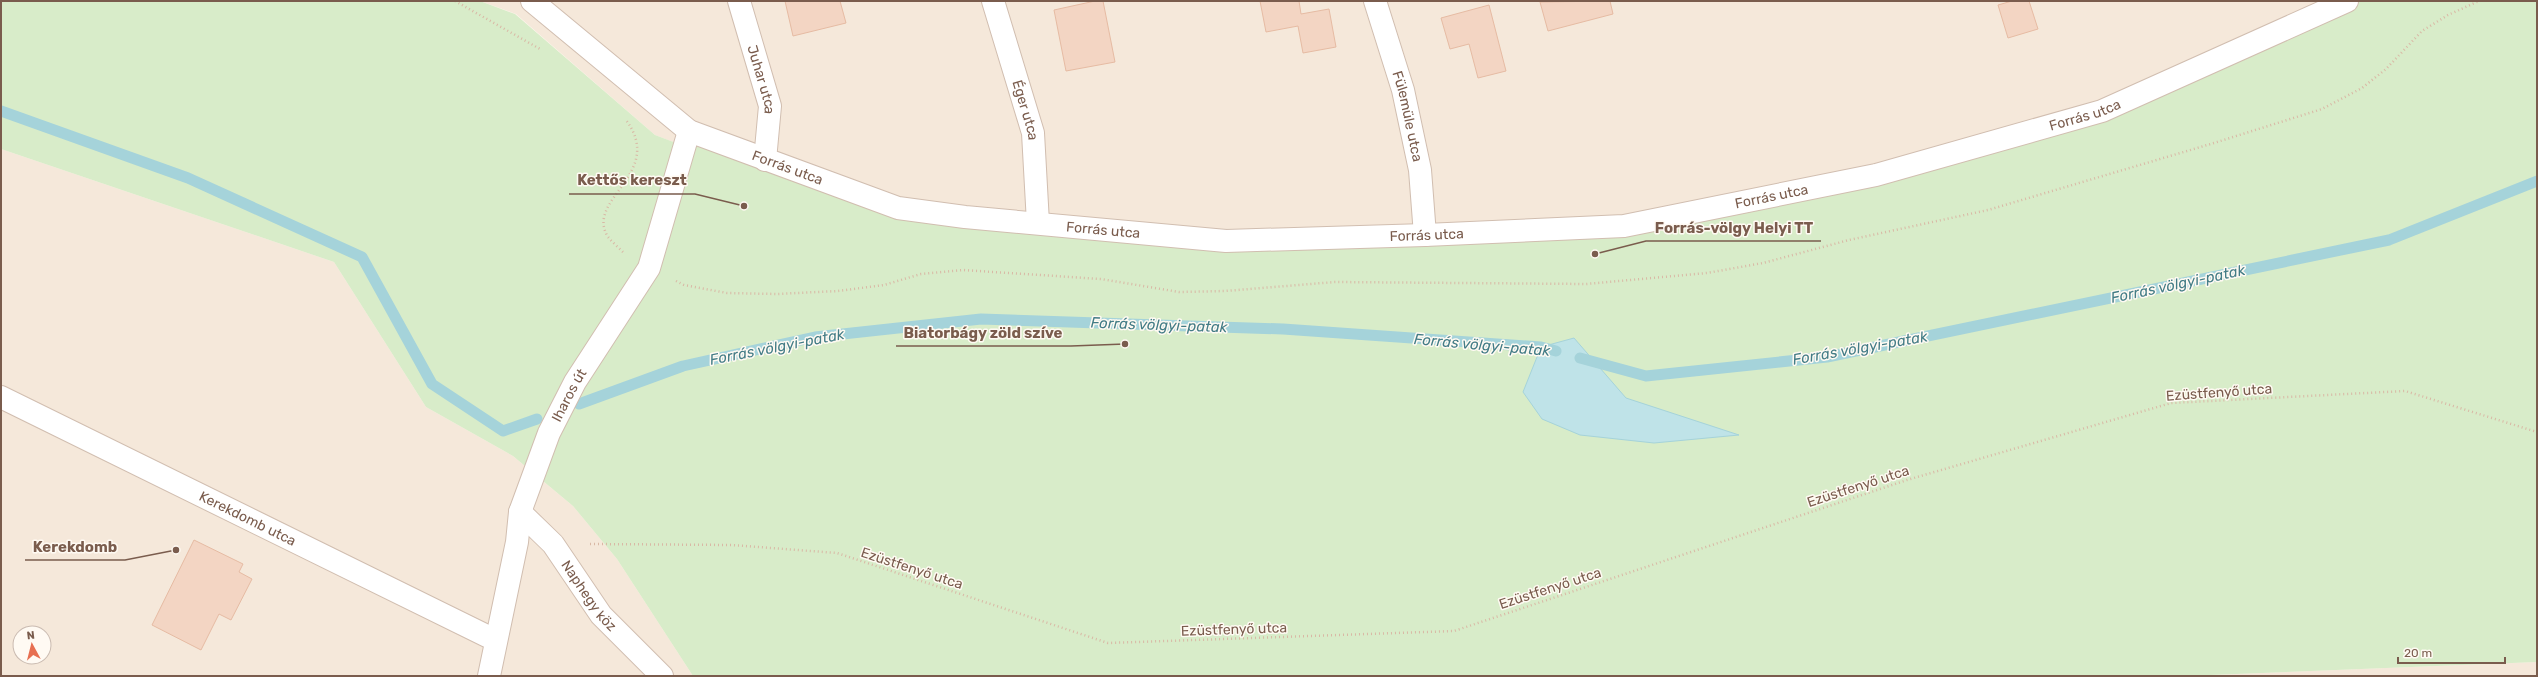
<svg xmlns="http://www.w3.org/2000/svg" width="2538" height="677" font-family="Rubik,sans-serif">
<rect width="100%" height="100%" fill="#fdf6ec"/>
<g fill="#f5e8da" fill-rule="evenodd">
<path d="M480,1H2422L2085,147L1477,267L921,239L655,135L516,14Z"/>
<path d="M1,149L334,262L426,407L513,456L573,506L617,559L693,676H1ZM20,633H44V657H20Z"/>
<path d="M2537,662V676H2185Z"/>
</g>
<path fill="#d8ecc9" d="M1,1H480L515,14L655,135L684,146L689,131L898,208L1227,241L1624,226L2102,111L2347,1H2537V662L2185,676H693L617,559L573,506L513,456L426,407L334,262L1,149Z"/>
<path fill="#bfe3e8" stroke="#a5d3da" d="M1574,338L1626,398L1739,435L1654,443L1580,435L1542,419L1523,392L1541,347Z"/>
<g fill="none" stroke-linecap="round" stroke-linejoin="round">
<g stroke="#a5d3da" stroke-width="11">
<path d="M1,111L188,178L362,257L432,384L503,431L537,419"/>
<path d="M1580,358L1646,376L1827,357L2389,240L2537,181"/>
<path d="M579,404L683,366L815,337L981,319L1283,329L1541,347L1556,351"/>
</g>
</g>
<g fill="#f3d5c3" stroke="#e6bba3">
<path d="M785,1H840L846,23L793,36Z"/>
<path d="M1095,1H1103L1115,62L1066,71L1054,10Z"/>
<path d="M1260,1H1299L1301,14L1329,9L1336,47L1303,53L1298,26L1266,32Z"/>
<path d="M1610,1L1613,14L1548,31L1540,2Z"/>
<path d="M2012,1H2029L2038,29L2008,38L1998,5Z"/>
<path d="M1489,5L1506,71L1478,78L1469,44L1450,49L1441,18Z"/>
<path d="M194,540L243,564L239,572L252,579L231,620L219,614L201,650L152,625Z"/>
</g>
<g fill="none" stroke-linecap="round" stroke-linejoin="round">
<defs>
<g id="minor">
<path id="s1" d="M532,1L689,131L898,208L965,217L1226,241L1425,235L1624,226L1876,175L2102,111L2347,1"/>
<path id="s2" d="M739,1L770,106L765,160"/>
<path id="s3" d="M993,1L1033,133L1038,223"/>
<path id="s4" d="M1375,1L1403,90L1420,170L1425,235"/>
<path id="s5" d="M1,397L495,640"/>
<path id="s6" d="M520,512L553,544L601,615L662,676"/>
<path id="s7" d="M489,676L517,542L520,512L549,433L575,382L649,268L689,131"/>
</g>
</defs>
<use href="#minor" stroke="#d1beb0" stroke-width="24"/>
<g stroke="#d9b8a5" stroke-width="2.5" stroke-dasharray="1 3" stroke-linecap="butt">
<path d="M455,1L540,49"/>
<path d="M623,252C618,247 612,242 608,237C584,199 666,174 626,120"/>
<path d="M676,281L684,285L727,293L777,294L838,291L884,285L921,274L963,270L1101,279L1179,292L1225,291L1335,282L1586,284L1707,273L1763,263L1849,240L1988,210L2214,143L2322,109L2362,88L2386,69L2422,31L2448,15L2479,1"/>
<path d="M590,544L732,545L837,553L1108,643L1454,631L1907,480L2171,403L2405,391L2537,432"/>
</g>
<use href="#minor" stroke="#fff" stroke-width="22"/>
</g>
<g text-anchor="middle" stroke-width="3" stroke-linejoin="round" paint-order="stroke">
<g font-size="14" fill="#7a5c4d" stroke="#fffaf3">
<text dy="5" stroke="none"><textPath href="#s2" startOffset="82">Juhar utca</textPath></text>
<text dy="5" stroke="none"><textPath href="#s3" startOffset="114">Éger utca</textPath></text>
<text dy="5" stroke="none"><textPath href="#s1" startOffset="1629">Forrás utca</textPath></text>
<text dy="5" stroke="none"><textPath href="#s4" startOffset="120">Fülemüle utca</textPath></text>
<text dy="5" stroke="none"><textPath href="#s1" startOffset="309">Forrás utca</textPath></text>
<text dy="5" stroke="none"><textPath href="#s1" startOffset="1305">Forrás utca</textPath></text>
<text dy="5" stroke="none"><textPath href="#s1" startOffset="633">Forrás utca</textPath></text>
<text dy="5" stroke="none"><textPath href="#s1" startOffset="957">Forrás utca</textPath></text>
<text transform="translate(2219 392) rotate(-4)" y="5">Ezüstfenyő utca</text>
<text dy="5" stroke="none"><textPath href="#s7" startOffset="294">Iharos út</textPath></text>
<text transform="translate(1858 486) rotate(-18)" y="5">Ezüstfenyő utca</text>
<text dy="5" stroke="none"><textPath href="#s5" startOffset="275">Kerekdomb utca</textPath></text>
<text transform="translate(912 568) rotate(18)" y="5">Ezüstfenyő utca</text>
<text transform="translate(1550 588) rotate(-18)" y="5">Ezüstfenyő utca</text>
<text dy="5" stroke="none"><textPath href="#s6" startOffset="109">Naphegy köz</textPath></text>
<text transform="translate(1234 629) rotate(-2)" y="5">Ezüstfenyő utca</text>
</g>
<g font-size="15" font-style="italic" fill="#437c86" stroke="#fffaf3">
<text transform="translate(2178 284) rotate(-12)" y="5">Forrás völgyi-patak</text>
<text transform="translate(1159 325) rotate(2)" y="5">Forrás völgyi-patak</text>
<text transform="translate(1482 345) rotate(5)" y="5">Forrás völgyi-patak</text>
<text transform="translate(777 347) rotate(-11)" y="5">Forrás völgyi-patak</text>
<text transform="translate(1860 348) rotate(-10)" y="5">Forrás völgyi-patak</text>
</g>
</g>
<path fill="none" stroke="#7a5c4d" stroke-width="1.5" d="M744 206L695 194H569M1595 254L1646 241H1821M1125 344L1071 346H896M176 550L125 560H25"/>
<g fill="#7a5c4d" stroke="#fffaf3" stroke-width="1.5">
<circle cx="744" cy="206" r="4"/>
<circle cx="1595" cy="254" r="4"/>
<circle cx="1125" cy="344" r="4"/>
<circle cx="176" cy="550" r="4"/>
</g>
<g font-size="15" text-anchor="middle" font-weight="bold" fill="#7a5c4d" stroke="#fffaf3" stroke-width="3" stroke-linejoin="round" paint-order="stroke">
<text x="632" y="185">Kettős kereszt</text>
<text x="1734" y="233">Forrás-völgy Helyi TT</text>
<text x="983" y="338">Biatorbágy zöld szíve</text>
<text x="75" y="552">Kerekdomb</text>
</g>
<rect width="2538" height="677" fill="none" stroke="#7a5c4d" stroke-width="4"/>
<g transform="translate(32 645) rotate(353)"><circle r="19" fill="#fffaf3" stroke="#cabbb1"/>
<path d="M0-3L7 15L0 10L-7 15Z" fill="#e76f51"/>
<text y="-6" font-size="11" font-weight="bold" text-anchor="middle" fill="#7a5c4d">N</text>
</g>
<path d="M2398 657v6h107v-6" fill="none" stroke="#7a5c4d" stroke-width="2"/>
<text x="2404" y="657" font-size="12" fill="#7a5c4d" stroke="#fffaf3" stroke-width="3" paint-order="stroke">20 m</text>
</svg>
